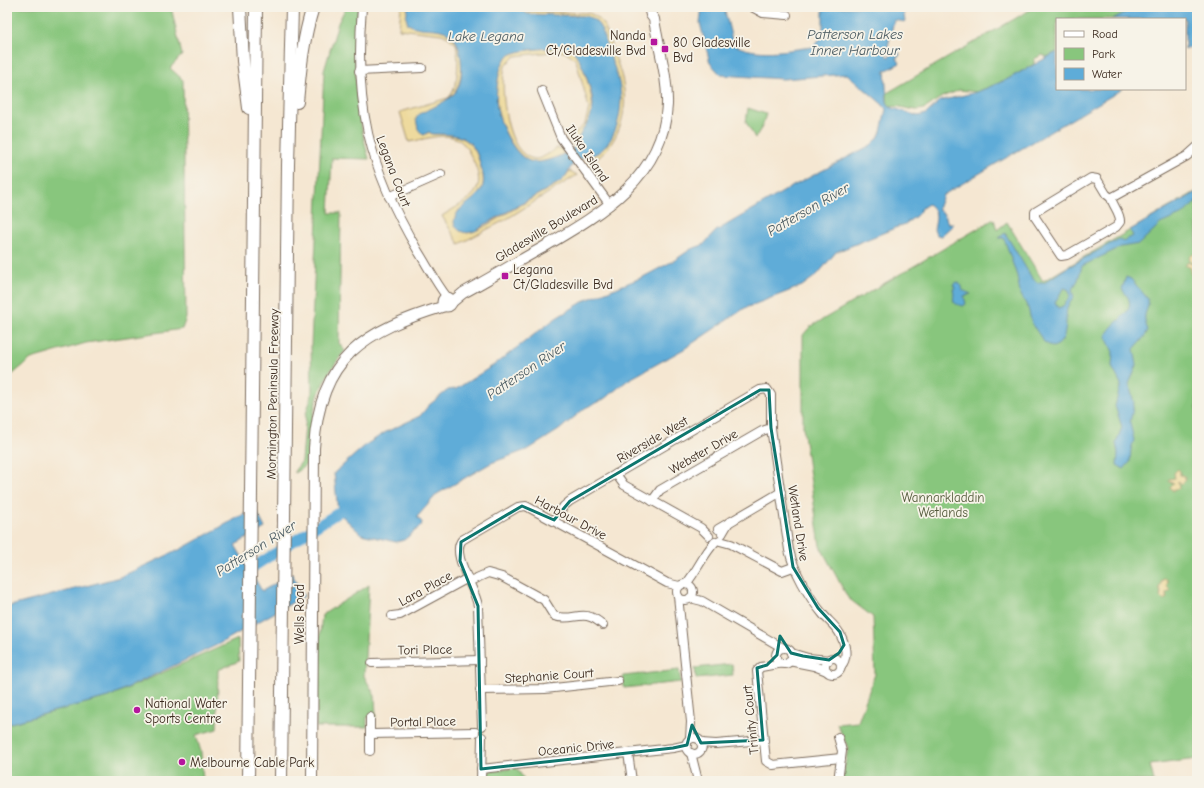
<svg xmlns="http://www.w3.org/2000/svg" width="1204" height="788" font-family="'Comic Neue',sans-serif">
<rect width="100%" height="100%" fill="#f7f3e8"/>
<filter id="ink" filterUnits="userSpaceOnUse"><feTurbulence type="fractalNoise" baseFrequency=".025" numOctaves="2"/><feDisplacementMap in="SourceGraphic" scale="8" xChannelSelector="R" yChannelSelector="G"/><feConvolveMatrix kernelMatrix="1 2 1 2 8 2 1 2 1" color-interpolation-filters="sRGB"/></filter>
<filter id="wash" filterUnits="userSpaceOnUse"><feTurbulence type="fractalNoise" baseFrequency=".012" numOctaves="4" result="noise"/><feDisplacementMap in="SourceGraphic" scale="16" xChannelSelector="R" yChannelSelector="G"/><feGaussianBlur stdDeviation="0.9" result="paint"/><feColorMatrix in="noise" values="0 0 0 0 0 0 0 0 0 0 0 0 0 0 0 0 0 1.4 0 .05"/><feComposite in="paint" operator="in"/></filter>
<g filter="url(#wash)">
<rect width="100%" height="100%" fill="#f5e7d2"/>
<g fill="#88c67d" stroke="#62784e">
<path d="M7,7H171L182,55L170,68L183,80L186,318L182,329L86,343L31,359L7,379Z"/>
<path d="M346,7H358C353,63 354,104 369,159L332,158L329,213H341L339,343L345,351C313,390 311,413 310,462L295,473V470L302,461L306,414L312,394L311,345L324,71L338,23Z"/>
<path d="M1035,7H1135L1113,19H1057V52L1047,57L1042,55L1034,59V64L1006,80L977,92L959,90C952,94 948,94 942,97C932,102 927,111 915,110C906,109 899,105 890,107L887,102V93Z"/>
<path d="M748,108L766,114L762,127L755,138L746,122Z"/>
<path d="M1197,191V759L1150,765L1154,781H842L848,748L837,724L858,722L875,674L873,617L848,598L820,546L803,427V335L810,327L994,219L997,230L1007,222L1043,281Z"/>
<path d="M369,585L364,676L375,696L376,717H367V727H316L317,661L322,615Z"/>
<path d="M238,639L239,661L218,670L217,729L196,735L201,752L203,781H7V724L108,697Z"/>
<path d="M732,664L733,675L696,679L695,668Z"/>
<path d="M679,670L681,682L624,688L623,676Z"/>
<path d="M517,768L525,781H484V776L490,771Z"/>
</g>
<g fill="#eeda9e" stroke="#94825e">
<path d="M401,7H408L407,21C420,29 432,25 445,31C465,41 465,75 455,92C452,97 448,98 444,102C437,111 432,124 426,134L429,132L432,134C461,134 474,137 481,168C483,175 485,183 481,190C476,199 466,205 458,211L461,231L468,233L480,229L560,182L570,171L577,175L505,220L459,244L442,216C469,198 490,194 472,158C467,148 464,141 452,137C439,134 421,140 409,142L400,112L448,98C459,88 459,58 456,44L448,37L442,34L399,29Z"/>
<path d="M515,7L526,11L588,13C605,18 607,33 612,49C617,62 623,76 624,91C627,117 616,146 594,161L589,160L588,157C613,148 620,122 621,97L599,25C579,2 536,29 515,7Z"/>
<path d="M558,47C563,47 568,47 572,50C583,58 595,101 592,114C589,126 580,135 575,146L570,140L571,137L585,124L589,108L576,60L568,53L560,51L515,56L505,66C500,88 505,156 535,159C543,159 550,152 557,148L562,149L563,152L562,155C553,158 542,164 532,162C516,158 498,123 497,107C495,93 497,63 509,55C518,49 546,49 558,47Z"/>
<path d="M1193,254L1197,256V267L1195,268L1197,270V275L1195,276L1190,273L1191,268L1185,265L1188,261L1193,264L1189,258Z"/>
<path d="M1178,469L1180,471V475L1184,476L1186,480L1182,484L1178,481L1179,488L1173,491L1170,487L1174,483L1169,482V479L1175,478L1174,473Z"/>
<path d="M1165,579L1168,580L1167,586L1171,590L1166,593L1167,598L1163,600L1160,597L1161,592L1159,589L1162,580Z"/>
</g>
<g fill="#5eacd8" stroke="#4c6b7b" fill-rule="evenodd">
<path d="M408,7H515L528,14L585,16C601,19 604,36 608,49C612,62 618,75 620,87C623,108 618,139 599,152C592,157 581,156 574,163C569,168 567,177 560,182L484,225C475,234 459,237 454,223C455,205 476,203 482,188C485,181 483,174 481,167C474,136 460,134 432,134L429,132L423,135L418,129L416,119C418,114 422,112 428,110C454,97 464,92 461,59C459,49 458,40 450,34C437,25 421,32 408,24L406,18ZM558,47C562,47 568,47 572,50C581,57 594,95 593,106C592,120 583,127 578,139C576,143 576,146 572,149C563,156 547,162 535,162C516,162 500,125 497,108C495,96 498,65 507,57C516,49 545,49 558,47Z"/>
<path d="M702,7H724L733,44C756,57 787,50 812,47L823,36V7H903L905,22L894,20L886,55L888,57L898,51L900,55L896,57L900,63L885,71L887,102L890,107L918,116L926,114L940,101L977,92L1006,80L1057,52V89H1123L943,195L938,209L944,214L948,223L954,224L941,236L937,235L934,230C936,218 939,212 928,204L922,208L916,216L905,224L836,252L817,275L802,286L745,308L684,349L628,380L604,399L585,408L559,430L529,449L491,463L437,494L417,517L422,522L421,526L404,540L396,542L361,534L338,512L334,473L367,444L386,432L420,416L429,405L448,390L456,389L494,365L556,318L586,300L643,277L675,260L691,249L703,245L716,231L793,186L871,145L878,138L881,132L886,109L882,104L847,74L783,79L721,75L710,63L700,23Z"/>
<path d="M1135,7H1197V43L1185,50V19H1113Z"/>
<path d="M1197,192V201L1183,214L1160,224L1139,244L1121,247L1082,266L1078,280L1072,290L1074,297C1072,301 1068,304 1067,308C1065,320 1069,344 1052,347L1044,342L1032,324L1028,308L1020,293L1017,276L1004,238H999L1005,233L1032,278L1038,283H1044L1063,270L1119,239L1124,241L1133,236L1130,230ZM1065,288L1069,290L1070,297L1063,306L1058,308L1055,303L1063,289Z"/>
<path d="M1126,277L1131,279L1148,299C1150,312 1140,311 1148,330L1145,336L1134,349L1137,365L1129,384L1134,403L1130,423L1134,440L1131,449L1130,462L1124,469L1117,465L1118,453L1116,443L1122,427L1115,406L1121,384L1112,367L1113,352L1106,337C1109,323 1133,315 1129,300C1128,296 1124,293 1122,289Z"/>
<path d="M957,282L960,284L962,290L971,294L964,296L966,304L963,306C948,303 956,299 953,289L955,288L953,285Z"/>
<path d="M255,508L265,528L235,545L262,591L292,574L304,596L217,645L108,697L7,724V607L120,577L181,549Z"/>
</g>
<g fill="none" stroke-linecap="round" stroke-linejoin="round">
<path stroke="#5eacd8" stroke-width="10" d="M244,573L350,505"/>
</g>
</g>
<g filter="url(#ink)">
<g fill="none" stroke-linecap="round" stroke-linejoin="round">
<defs>
<g id="minor">
<path d="M362,7C354,105 368,167 418,251C428,267 436,283 447,297"/>
<path d="M752,7L763,13L787,15"/>
<path d="M359,71L422,68"/>
<path d="M542,91L561,138L610,205"/>
<path d="M1091,178L1097,179L1106,194L1111,198C1113,206 1121,214 1120,222L1116,227L1067,255L1061,256L1035,217V212Z"/>
<path d="M389,197L441,174"/>
<path d="M1111,198L1187,156L1197,147"/>
<path d="M616,474L624,485L701,528L709,536"/>
<path d="M652,501L660,490L762,431L771,428"/>
<path d="M554,520L564,506L570,501L760,390L767,389L771,395V428L789,550C794,571 808,596 822,613C827,620 836,626 840,634C845,643 849,657 841,666"/>
<path d="M718,529L781,492"/>
<path d="M722,534L729,522"/>
<path d="M720,541L731,544L782,571L793,567"/>
<path d="M470,581L488,573L502,577L544,600L554,616C575,623 582,606 603,625"/>
<circle cx="685" cy="592" r="8"/>
<path d="M686,584C697,571 703,555 715,542"/>
<path d="M678,596L691,722L690,739"/>
<path d="M690,598L702,601L783,648"/>
<path d="M392,616L400,615L468,578"/>
<circle cx="784" cy="656" r="8"/>
<path d="M791,653L808,658L829,660"/>
<circle cx="833" cy="666" r="8"/>
<path d="M789,661L814,666L827,671"/>
<path d="M372,663L480,660"/>
<path d="M783,663L761,667L757,671L766,761L773,765L841,758"/>
<path d="M480,690L545,689L618,681"/>
<path d="M482,726L478,606C476,589 450,554 462,540L518,507L526,506L667,583L679,586"/>
<path d="M371,734L475,732"/>
<path d="M838,737L842,751L838,781"/>
<circle cx="694" cy="746" r="8"/>
<path d="M701,743L716,744L763,740"/>
<path d="M370,751V717"/>
<path d="M628,753L632,781"/>
<path d="M691,753L698,781"/>
<path d="M481,769L673,748L687,745"/>
<path d="M481,781L482,737"/>
</g>
<g id="major">
<circle cx="447" cy="302" r="4.5"/>
<path d="M451,303L463,293C489,279 515,263 542,248C598,215 663,179 667,105C668,76 658,47 654,19L651,15L649,7"/>
<path d="M312,781L314,448C320,357 363,331 445,306"/>
</g>
<g id="highway">
<path d="M240,7L243,61L249,108"/>
<path d="M297,102C300,70 303,38 313,7"/>
<path d="M248,781L256,7"/>
<path d="M281,781L288,165L292,7"/>
</g>
</defs>
<use href="#minor" stroke="#7c6c5d" stroke-width="10"/>
<use href="#major" stroke="#7c6c5d" stroke-width="12"/>
<use href="#highway" stroke="#7c6c5d" stroke-width="14"/>
<use href="#minor" stroke="#fff" stroke-width="8"/>
<use href="#major" stroke="#fff" stroke-width="10"/>
<use href="#highway" stroke="#fff" stroke-width="12"/>
</g>
</g>
<path fill="none" stroke="#0f766e" stroke-width="3" stroke-linejoin="round" d="M760,390H769L771,428L793,567L818,608L840,632L844,645L839,653L829,660L803,656L791,653L780,636L777,655L767,665L757,668L763,740L701,743L692,725L687,745L673,748L481,769L478,606L460,561L461,542L522,506L554,520L570,501Z"/>
<g fill="#b5179e" stroke="#f7f3e8" stroke-width="1.5">
<rect x="650" y="38" width="8" height="8" rx="2"/>
<rect x="661" y="45" width="8" height="8" rx="2"/>
<rect x="501" y="272" width="8" height="8" rx="2"/>
<circle cx="137" cy="710" r="4"/>
<circle cx="182" cy="762" r="4"/>
</g>
<g text-anchor="middle" stroke-width="3.5" stroke-linejoin="round" paint-order="stroke">
<g font-size="13" fill="#3b2a1e" stroke="#f7f3e8" text-anchor="start">
<text x="646" y="40" text-anchor="end">Nanda<tspan x="646" dy="15">Ct/Gladesville Bvd</tspan></text>
<text x="673" y="47">80 Gladesville<tspan x="673" dy="15">Bvd</tspan></text>
<text x="513" y="274">Legana<tspan x="513" dy="15">Ct/Gladesville Bvd</tspan></text>
<text x="145" y="708">National Water<tspan x="145" dy="15">Sports Centre</tspan></text>
<text x="190" y="767">Melbourne Cable Park</text>
</g>
<g font-size="13" fill="#3b2a1e" stroke="#f7f3e8">
<text transform="translate(588 153) rotate(56)" y="5">Iluka Island</text>
<text transform="translate(394 171) rotate(69)" y="5">Legana Court</text>
<text transform="translate(546 228) rotate(-31)" y="5">Gladesville Boulevard</text>
<text transform="translate(272 394) rotate(-89)" y="5">Mornington Peninsula Freeway</text>
<text transform="translate(652 439) rotate(-30)" y="5">Riverside West</text>
<text transform="translate(703 451) rotate(-30)" y="5">Webster Drive</text>
<text transform="translate(571 517) rotate(28)" y="5">Harbour Drive</text>
<text transform="translate(799 523) rotate(81)" y="5">Wetland Drive</text>
<text transform="translate(425 588) rotate(-29)" y="5">Lara Place</text>
<text transform="translate(299 614) rotate(-90)" y="5">Wells Road</text>
<text transform="translate(425 649) rotate(-1)" y="5">Tori Place</text>
<text transform="translate(549 675) rotate(-4)" y="5">Stephanie Court</text>
<text transform="translate(750 720) rotate(-96)" y="5">Trinity Court</text>
<text transform="translate(423 721) rotate(-1)" y="5">Portal Place</text>
<text transform="translate(576 747) rotate(-6)" y="5">Oceanic Drive</text>
</g>
<g font-size="13" fill="#52593a" stroke="#f7f3e8">
<text x="943" y="502">Wannarkladdin<tspan x="943" dy="15">Wetlands</tspan></text>
</g>
<g font-size="14" font-style="italic" fill="#47585f" stroke="#f7f3e8">
<text x="855" y="39">Patterson Lakes<tspan x="855" dy="16">Inner Harbour</tspan></text>
<text x="486" y="41">Lake Legana</text>
<text transform="translate(808 209) rotate(-30)" y="5">Patterson River</text>
<text transform="translate(526 370) rotate(-34)" y="5">Patterson River</text>
<text transform="translate(256 548) rotate(-32)" y="5">Patterson River</text>
</g>
</g>
<rect width="1204" height="788" fill="none" stroke="#f7f3e8" stroke-width="24"/>
<rect x="1056" y="18" width="130" height="72" fill="#f7f3e8" stroke="#aca397"/>
<rect x="1064" y="31" width="20" height="6" fill="#ffffff" stroke="#aca397"/>
<text x="1092" y="38" font-size="12" fill="#3b2a1e">Road</text>
<rect x="1064" y="48" width="20" height="12" fill="#88c67d" stroke="#aca397"/>
<text x="1092" y="58" font-size="12" fill="#3b2a1e">Park</text>
<rect x="1064" y="68" width="20" height="12" fill="#5eacd8" stroke="#aca397"/>
<text x="1092" y="78" font-size="12" fill="#3b2a1e">Water</text>
</svg>
